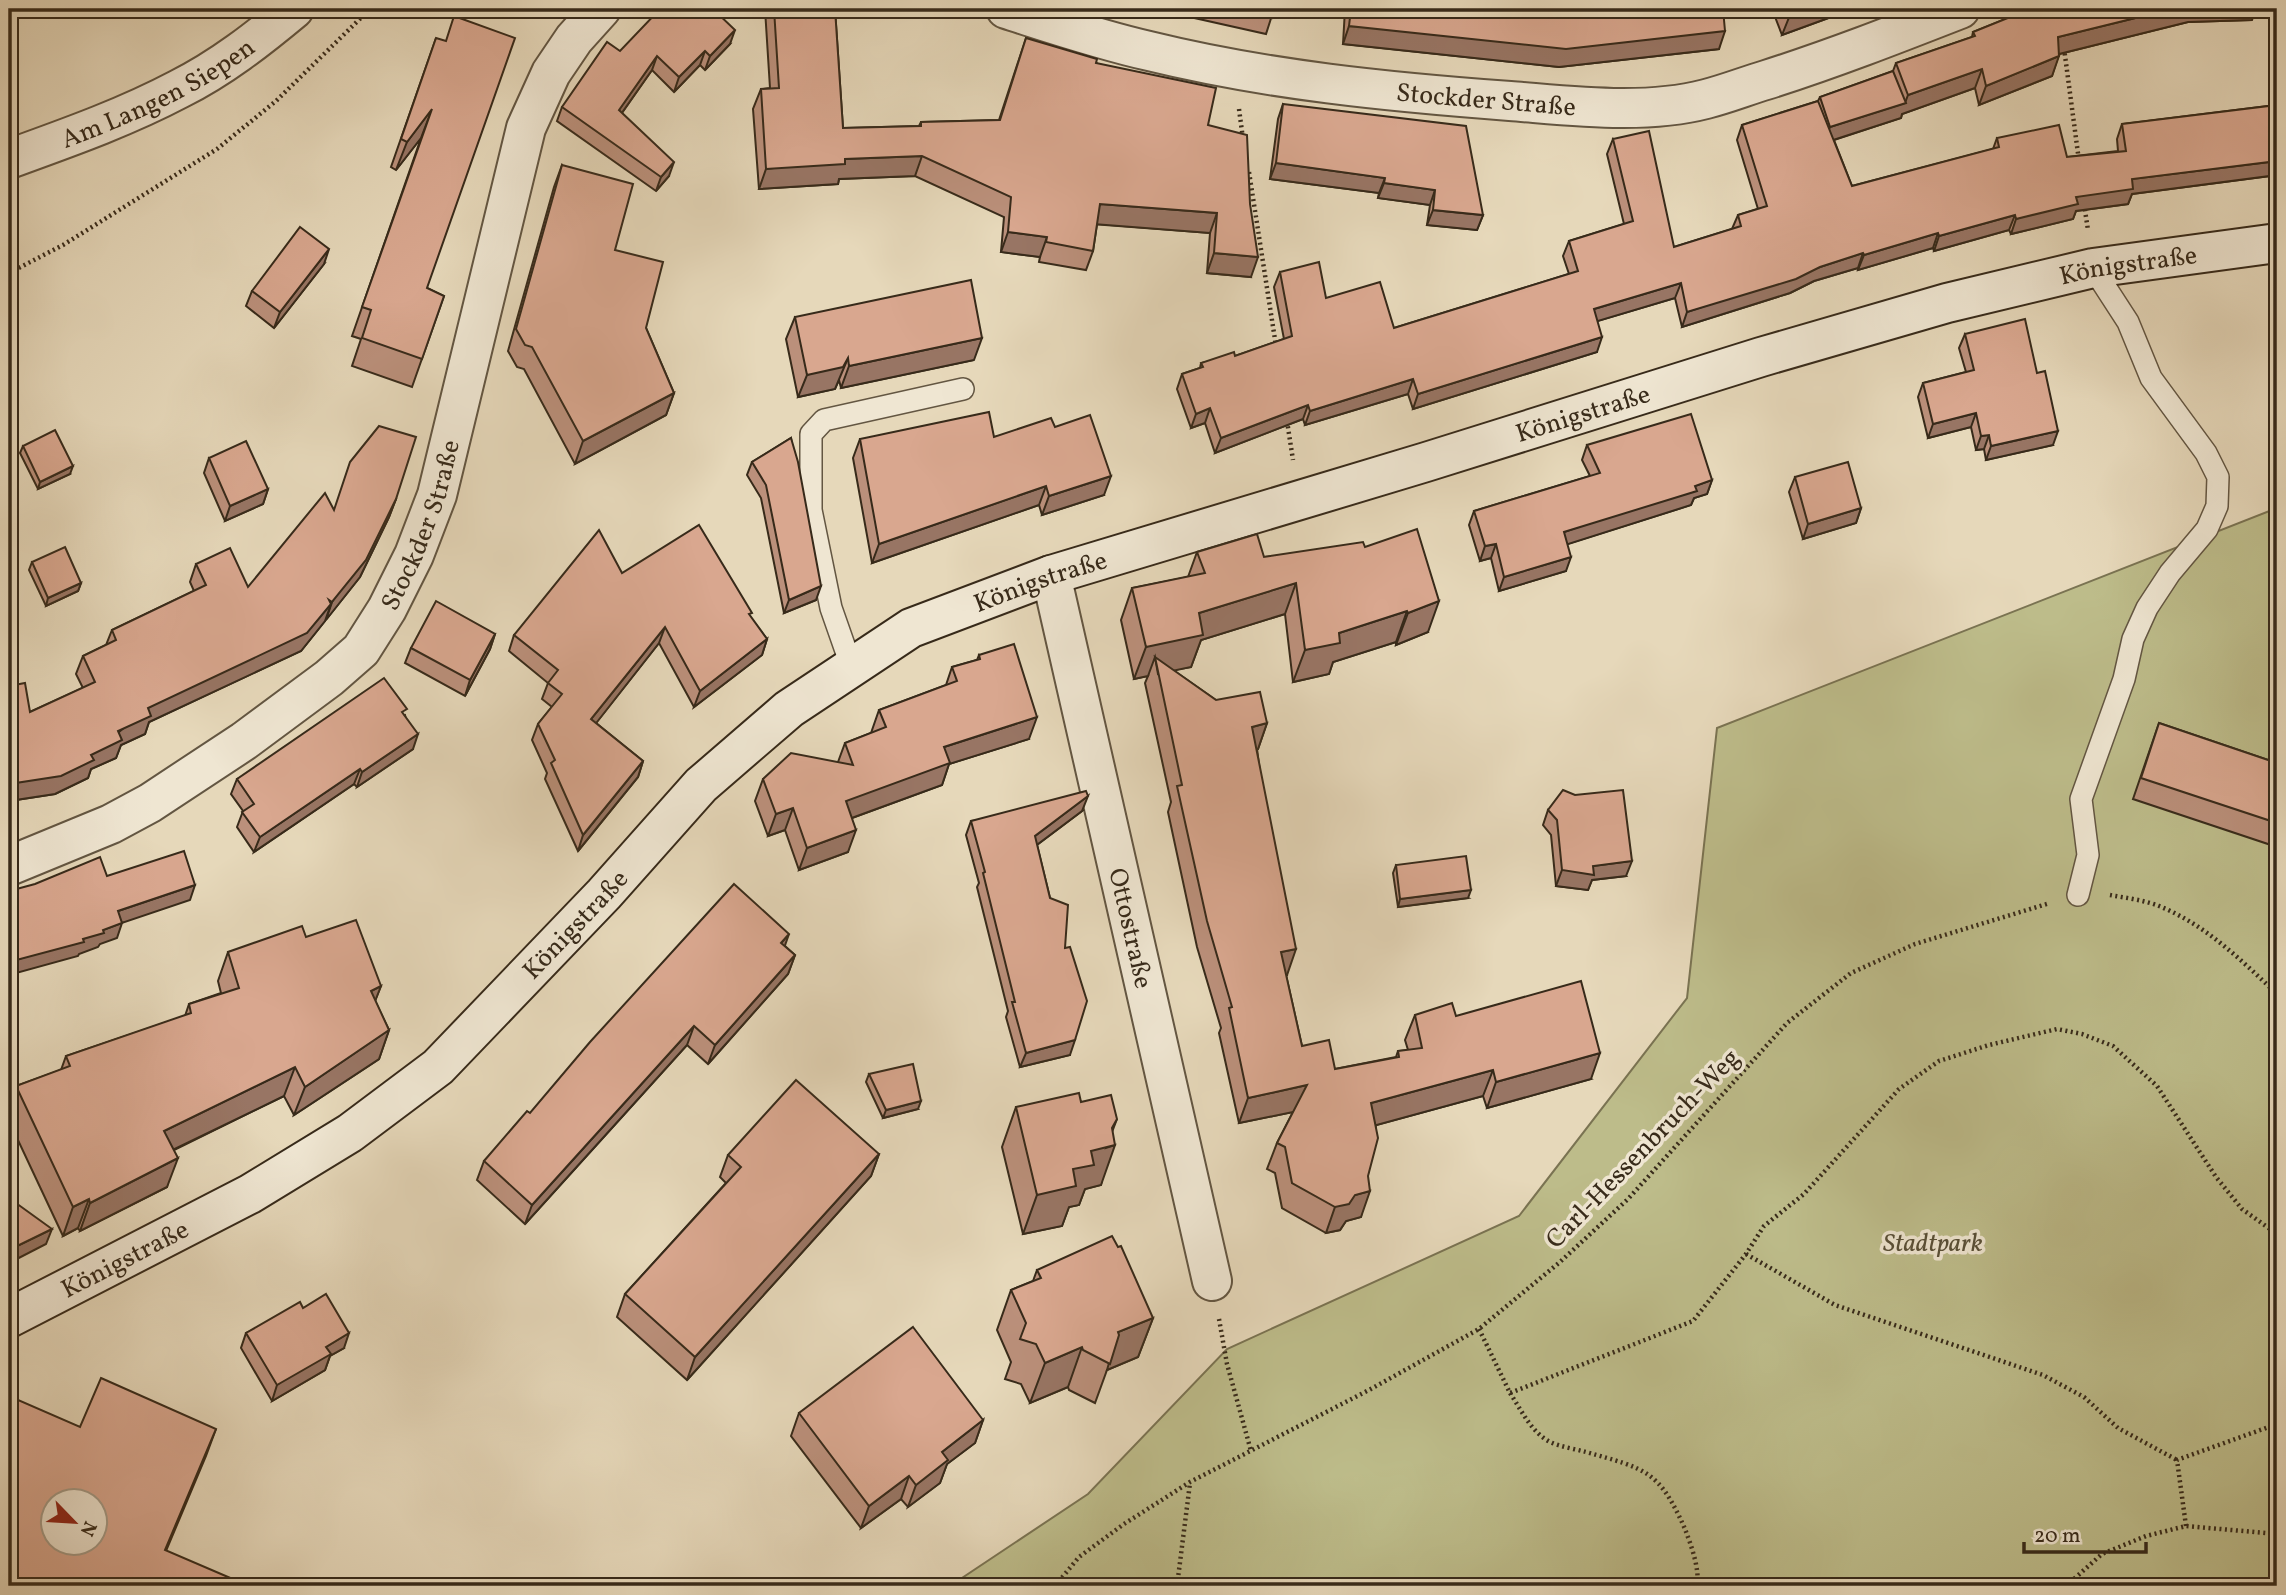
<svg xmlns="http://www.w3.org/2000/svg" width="2286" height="1595" font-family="Vollkorn,serif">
<rect width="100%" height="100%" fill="#e6d8ba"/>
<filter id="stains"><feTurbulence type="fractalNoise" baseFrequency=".00286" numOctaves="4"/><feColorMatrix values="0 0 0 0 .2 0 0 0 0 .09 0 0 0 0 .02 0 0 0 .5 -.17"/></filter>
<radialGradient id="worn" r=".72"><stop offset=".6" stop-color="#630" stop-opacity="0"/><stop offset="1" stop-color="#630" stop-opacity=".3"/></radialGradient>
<path fill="#bdbc8a" stroke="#7a7352" stroke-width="2" d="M2277,508V1586H950L1088,1494L1227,1349L1519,1216L1687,998L1717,728Z"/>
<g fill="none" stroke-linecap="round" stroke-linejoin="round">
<defs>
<g id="service">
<path d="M852,668L831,608L811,510V434L824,420L963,389"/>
<path d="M2078,895L2088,855L2081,799L2124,679L2133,639L2147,608L2170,573L2207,529L2217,506L2218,477L2206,453L2151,378L2128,322L2093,268"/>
</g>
<g id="minor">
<path id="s1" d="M1006,9C1053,24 1100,40 1149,51C1267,80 1389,92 1510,101C1574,106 1644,115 1706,99C1726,94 1746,86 1766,80C1832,59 1896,34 1960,9"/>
<path id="s2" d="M9,159C67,138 124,118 179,89C221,68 258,39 294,9"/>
<path id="s3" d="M1051,575L1212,1281"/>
<path id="s4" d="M9,866L111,824L150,803L244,741L329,678L361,650L387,609L414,555L437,495L526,128L551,73L574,39L601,9"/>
</g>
<g id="secondary">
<path id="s5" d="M9,1318L250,1194L350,1133L438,1067L604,894L701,785L789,709L911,628L1051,575L1426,462L1761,357L1947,303L2093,268L2277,243"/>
</g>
</defs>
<use href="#service" stroke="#635642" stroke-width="24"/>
<use href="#minor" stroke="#635642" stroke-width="42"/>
<use href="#secondary" stroke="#372a1a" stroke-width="42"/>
<g stroke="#372a1a" stroke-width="4.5" stroke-dasharray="2 3.5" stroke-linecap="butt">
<path d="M2064,48L2079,161"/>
<path d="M1239,109L1243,139"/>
<path d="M1249,172L1276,346"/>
<path d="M2084,204L2088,230"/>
<path d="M9,273L63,245L217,149L276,101L370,9"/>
<path d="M1287,421L1293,460"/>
<path d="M2110,895C2126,898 2144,900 2159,906C2206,925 2241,960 2277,994"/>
<path d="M1746,1254L1835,1305L2043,1375L2084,1397L2118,1428L2177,1460"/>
<path d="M1219,1319L1227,1364L1251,1451"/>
<path d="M1479,1329L1510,1393L1693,1321L1746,1254L1764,1226L1804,1194L1899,1089L1939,1061L1989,1045L2057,1029L2082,1034L2113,1046L2157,1086L2216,1177L2242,1209L2277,1234"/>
<path d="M1510,1393C1522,1411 1531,1432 1550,1442C1561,1447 1575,1449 1586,1452C1646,1469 1659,1470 1685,1529C1691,1545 1700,1569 1697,1586"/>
<path d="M2186,1526L2177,1460L2277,1424"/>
<path d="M1055,1586L1079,1557L1124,1524L1190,1482L1369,1390L1479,1329L1560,1262L1628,1199L1787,1023L1851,973L1915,944L2050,903"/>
<path d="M1177,1586L1190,1483"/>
<path d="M2066,1586L2102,1554L2146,1536L2186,1526L2277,1534"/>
</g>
<use href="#service" stroke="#efe6d2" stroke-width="21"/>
<use href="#minor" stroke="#efe6d2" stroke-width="38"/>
<use href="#secondary" stroke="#efe6d2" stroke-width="38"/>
</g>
<g fill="#bb907b" stroke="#372a1a" stroke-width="2">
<path d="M765,9H835L843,128L919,126L921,122L999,120L1026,38L1096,63L1208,125L1251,277L1207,273L1210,233L1097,224L1093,251L1086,270L1039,262L1040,257L1001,252L1004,217L915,176L839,179L838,184L759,189L753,109L761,89L770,88Z"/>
<path d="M1154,9H1274L1266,34Z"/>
<path d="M1345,9H1723L1719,49L1559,67L1343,44Z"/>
<path d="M1772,9H1853L1782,35Z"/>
<path d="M2030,9L2252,20L2188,22L2059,54L2052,76L1979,105L1975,88L1902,114L1901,118L1834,140L1852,186L1993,149L1997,138L2067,157L2118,151L2117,139L2122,124L2277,105V175L2132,194L2128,204L2076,211L2073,219L2011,234L2009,230L1934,251L1933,248L1858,270V268L1814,281L1790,293L1682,327L1675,298L1597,321V352L1413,409L1408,394L1305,425L1303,419L1215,453L1205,423L1191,428L1177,389L1182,374L1200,368L1201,363L1235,356L1284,339L1274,287L1280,272L1326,298L1394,328L1569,274L1563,256L1569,241L1624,224L1607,154L1613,139L1674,247L1732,229L1738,215L1758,209L1737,140L1742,125L1818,101L1820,97L1893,71L1896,63L1972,37L1973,32Z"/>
<path d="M436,38L427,288L444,296L412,387L352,366L361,339L352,336L421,138L396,170L391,167Z"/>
<path d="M730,44L705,70L700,65L674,92L652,70L622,113L669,176L656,191L557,121L562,107L620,51Z"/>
<path d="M1283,104L1483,215L1477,230L1427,225L1430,205L1378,198L1379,193L1270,179L1278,119Z"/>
<path d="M562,165L615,250L646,328L674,393L666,415L575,464L524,369L517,367L508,351L554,187Z"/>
<path d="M324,264L274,328L246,306L252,291Z"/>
<path d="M2277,298V488H2275L2276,425H2273Z"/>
<path d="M795,317L974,360L841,388L839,380L835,389L798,397L786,339Z"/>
<path d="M1965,334L2053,445L1986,460L1984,449L1976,450L1971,427L1928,438L1918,397L1923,383L1966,372L1959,348Z"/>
<path d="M1055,427L1104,495L1042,515L1039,505L872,563L853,458L860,439L994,437Z"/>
<path d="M791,438L816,600L784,613L761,498L747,475L752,462Z"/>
<path d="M1587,445L1712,480L1707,494L1694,498L1691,505L1567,544L1566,571L1499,591L1491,558L1480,561L1469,525L1474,511L1590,476L1582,460Z"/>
<path d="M23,446L70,474L38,489L20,453Z"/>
<path d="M209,458L268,489L263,504L225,521L204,473Z"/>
<path d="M1795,477L1861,508L1856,523L1803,539L1789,492Z"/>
<path d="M396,499L389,517L360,577L301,651L149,722L145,734L121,745L116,758L91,769L88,778L55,794L9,801V686L30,712L83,688L76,674L83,656L106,645L112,630L194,591L190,582L196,564L248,587L333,509Z"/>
<path d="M1365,547L1428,632L1396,645V642L1333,662L1329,674L1293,682L1285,614L1201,640L1191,667L1173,670L1216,700L1267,723L1258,749H1257L1287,975H1286L1302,1046L1335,1069L1396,1057L1398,1051L1408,1050L1405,1040L1415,1015L1456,1016L1591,1079L1487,1108L1483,1096L1376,1125L1361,1217L1346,1221L1340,1230L1326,1233L1282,1208L1275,1173L1267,1169L1277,1143L1293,1112L1239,1123L1219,1033L1221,1028L1197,947L1168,812L1171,802L1145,683L1148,676L1134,679L1121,620L1132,588L1188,577L1197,552L1264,557Z"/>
<path d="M32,562L81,583L78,591L46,606L29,570Z"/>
<path d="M622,573L750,617L767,639L762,655L694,707L659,643L596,723L643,761L638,777L578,851L545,779L547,773L532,740L538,724L552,707L542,699L548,683L509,651L514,635Z"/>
<path d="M495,634L490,649L465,696L405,663L411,648Z"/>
<path d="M979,655L1029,739L949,764L942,785L852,818L848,852L799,870L785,830L768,836L755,801L763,779L838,762L845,743L871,733L879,710L946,685L952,667L977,660Z"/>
<path d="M405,715L413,749L357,787L354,784L254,852L237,827L243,811L231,794L237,779Z"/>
<path d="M2159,723L2277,763V847L2133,799Z"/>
<path d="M1548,810L1626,876L1592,880L1588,890L1556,886L1551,835L1543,825Z"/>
<path d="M1082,811L1037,845L1050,898L1065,948L1070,1055L1020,1067L1006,1017L1008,1011L977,887L979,883L966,835L971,821Z"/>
<path d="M1396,865L1468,898L1398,907L1393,873Z"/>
<path d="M306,937L381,986L375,1001L389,1030L379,1059L294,1115L284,1096L174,1150L167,1187L80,1231L78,1228L63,1236L9,1121V1107L16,1086L61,1070L66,1056L185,1016L189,1004L221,993L218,981L228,952Z"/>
<path d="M785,946L795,955L788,974L708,1064L687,1045L525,1224L477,1180L484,1161L530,1113Z"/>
<path d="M869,1074L918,1109L883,1118L866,1082Z"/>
<path d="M1081,1102L1112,1131L1101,1185L1085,1189L1079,1205L1069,1207L1062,1226L1023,1234L1002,1147L1016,1107Z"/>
<path d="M879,1154L871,1176L687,1380L617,1317L625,1294L726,1183L720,1177L728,1155Z"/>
<path d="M1037,1270L1153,1318L1138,1357L1107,1370L1095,1403L1069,1390L1068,1387L1030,1403L1021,1384L1005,1379L1011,1362L997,1330L1011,1290L1033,1281Z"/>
<path d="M303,1308L344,1348L330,1356L325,1370L272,1401L241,1348L246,1333Z"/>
<path d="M799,1413L983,1420L975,1443L947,1464L940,1483L908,1507L901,1499L861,1528L791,1436Z"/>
</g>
<g fill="#987564" stroke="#372a1a" stroke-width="2">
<path d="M1806,9H1853L1782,35L1790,15Z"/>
<path d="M2172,9H2256L2252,20L2188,22L2051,56L2058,37Z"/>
<path d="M2273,9H2277V16L2270,17Z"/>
<path d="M1349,26L1725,31L1719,49L1559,67L1343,44Z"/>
<path d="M735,30L730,44L705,70L710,56Z"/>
<path d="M705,51L700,65L674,92L679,77Z"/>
<path d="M657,56L652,70L614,124L619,110Z"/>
<path d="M2059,56L2052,76L1979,105L1986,86Z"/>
<path d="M1982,69L1975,88L1902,114L1901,118L1824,143L1830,127L1905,103L1908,95Z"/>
<path d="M432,109L421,138L396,170L407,142Z"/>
<path d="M922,156L915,176L839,179L838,184L759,189L766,169L845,159Z"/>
<path d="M2277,161V175L2132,194L2128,204L2076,211L2073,219L2011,234L2016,219L2076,197L2132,179Z"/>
<path d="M674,162L669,176L656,191L661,177Z"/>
<path d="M1276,163L1385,178L1379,193L1270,179Z"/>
<path d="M1384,183L1435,190L1430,205L1378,198Z"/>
<path d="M1100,204L1217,213L1210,233L1093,224Z"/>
<path d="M1433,210L1483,215L1477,230L1427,225Z"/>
<path d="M2015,215L2009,230L1934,251L1939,236Z"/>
<path d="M1008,232L1047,237L1040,257L1001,252Z"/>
<path d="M1938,233L1933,248L1858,270L1864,255Z"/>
<path d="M329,249L324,264L274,328L280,312Z"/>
<path d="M1214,253L1258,257L1251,277L1207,273Z"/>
<path d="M1863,253L1858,268L1814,281L1790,293L1682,327L1687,312L1820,267Z"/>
<path d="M1681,283L1675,298L1588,324L1594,309Z"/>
<path d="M1602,337L1597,352L1413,409L1418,394Z"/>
<path d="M982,338L974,360L841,388L849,366Z"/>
<path d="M848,358L835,389L798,397L807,375Z"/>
<path d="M1413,379L1408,394L1305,425L1310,411Z"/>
<path d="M674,393L666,415L575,464L583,441Z"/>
<path d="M1308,405L1303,419L1215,453L1221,438Z"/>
<path d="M1210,408L1205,423L1191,428L1196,414Z"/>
<path d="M1976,413L1971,427L1928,438L1933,424Z"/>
<path d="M2277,414V421L2276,425H2273Z"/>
<path d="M2058,431L2053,445L1986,460L1991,446Z"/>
<path d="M1989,435L1984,449L1976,450L1981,436Z"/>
<path d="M73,466L70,474L38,489L40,482Z"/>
<path d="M1111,476L1104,495L1042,515L1049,496Z"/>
<path d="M1712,480L1707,494L1694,498L1691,505L1559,547L1564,532Z"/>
<path d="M1046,486L1039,505L872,563L879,544Z"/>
<path d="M268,489L263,504L225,521L230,506Z"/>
<path d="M396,499L389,517L360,577L326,620L332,602Z"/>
<path d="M1861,508L1856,523L1803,539L1808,524Z"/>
<path d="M1496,544L1491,558L1480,561L1485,546Z"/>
<path d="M1571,557L1566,571L1499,591L1504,577Z"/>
<path d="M81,583L78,591L46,606L48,598Z"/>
<path d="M1296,583L1285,614L1201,640L1191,667L1158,674L1155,657L1148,676L1134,679L1146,647L1199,613Z"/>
<path d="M821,586L816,600L784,613L789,600Z"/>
<path d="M1439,601L1428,632L1396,645L1408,613Z"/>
<path d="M331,604L325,621L301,651L149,722L145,734L121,745L116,758L91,769L88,778L55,794L9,801V784L91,755L148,708Z"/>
<path d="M1407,611L1396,642L1333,662L1329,674L1293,682L1305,650L1339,633Z"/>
<path d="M665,627L659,643L586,736L591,719Z"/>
<path d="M495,634L490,649L465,696L470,680Z"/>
<path d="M767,639L762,655L694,707L700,691Z"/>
<path d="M1037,717L1029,739L949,764L942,785L838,823L846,801L944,747Z"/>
<path d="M1267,723L1258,749L1243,753L1252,727Z"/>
<path d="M418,734L413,749L357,787L362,772Z"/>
<path d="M643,761L638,777L578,851L583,835Z"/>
<path d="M360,769L354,784L254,852L260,837Z"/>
<path d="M1088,796L1082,811L1030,850L1035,836Z"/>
<path d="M793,808L785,830L768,836L776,814Z"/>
<path d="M856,830L848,852L799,870L807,848Z"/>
<path d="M1632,861L1626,876L1592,880L1588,890L1556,886L1562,870Z"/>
<path d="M195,885L190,900L113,926L118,911Z"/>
<path d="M1471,890L1468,898L1398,907L1400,899Z"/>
<path d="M122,923L117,938L100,944L98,947L79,954L78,956L9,975V962L83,939L103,930Z"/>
<path d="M789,934L782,954L781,943Z"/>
<path d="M1296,949L1287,975L1271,978L1281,952Z"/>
<path d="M795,955L788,974L708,1064L715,1045Z"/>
<path d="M381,986L370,1014L371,991Z"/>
<path d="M694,1026L687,1045L525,1224L532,1205Z"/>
<path d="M389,1030L379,1059L294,1115L305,1087Z"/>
<path d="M1075,1040L1070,1055L1020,1067L1026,1053Z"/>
<path d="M1600,1053L1591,1079L1487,1108L1496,1082Z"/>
<path d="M295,1067L284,1096L154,1159L164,1131Z"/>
<path d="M1493,1070L1483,1096L1362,1129L1371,1103Z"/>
<path d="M1307,1085L1298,1111L1239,1123L1248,1098Z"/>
<path d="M921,1101L918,1109L883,1118L886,1110Z"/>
<path d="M1117,1119L1106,1148L1115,1145L1101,1185L1085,1189L1079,1205L1069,1207L1062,1226L1023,1234L1037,1195L1073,1169L1091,1151L1112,1128Z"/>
<path d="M879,1154L871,1176L687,1380L695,1357Z"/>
<path d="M178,1158L167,1187L80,1231L90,1203Z"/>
<path d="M1370,1191L1361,1217L1346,1221L1340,1230L1326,1233L1335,1207L1355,1195Z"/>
<path d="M89,1199L78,1228L63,1236L73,1207Z"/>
<path d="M52,1229L46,1244L9,1263V1250Z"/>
<path d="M1153,1318L1138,1357L1107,1370L1118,1332Z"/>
<path d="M349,1333L344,1348L330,1356L325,1370L272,1401L277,1385L326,1347Z"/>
<path d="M1082,1347L1068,1387L1030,1403L1045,1363Z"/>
<path d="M983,1420L975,1443L947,1464L940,1483L908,1507L916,1485L942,1452Z"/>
<path d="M216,1429L206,1456L155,1577L165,1550Z"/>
<path d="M909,1476L901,1499L861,1528L869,1506Z"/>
</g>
<g fill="#d9a78f" stroke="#372a1a" stroke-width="2" fill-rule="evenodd">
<path d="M660,9H713L735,30L710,56L705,51L679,77L657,56L619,110L674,162L661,177L562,107L607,42L620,51Z"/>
<path d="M774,9H835L843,128L921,126V122L1000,120L1026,38L1097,59L1096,63L1216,88L1208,125L1247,135L1250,204L1258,257L1214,253L1217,213L1100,204L1093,251L1046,242L1047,237L1008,232L1011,197L922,156L845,159V164L766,169L761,89L779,88Z"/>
<path d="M1231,9H1274L1272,18Z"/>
<path d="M1351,9H1723L1725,31L1566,49L1349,26Z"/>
<path d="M1787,9H1806L1790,15Z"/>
<path d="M2030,9H2172L2058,37L2059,56L1986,86L1982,69L1908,95L1896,63L1975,36L1973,32Z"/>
<path d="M454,16L515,38L427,288L444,296L422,359L362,338L371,310L362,307L432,109L407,142L401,139L436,38L446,41Z"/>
<path d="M1893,71L1906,103L1830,127L1820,97Z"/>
<path d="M1818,101L1852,186L1999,147L1997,138L2059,125L2067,157L2126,151L2122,124L2277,105V161L2132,179L2133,189L2076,197L2078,204L2016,219L2015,215L1939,236L1938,233L1864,255L1863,253L1820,267L1796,279L1687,312L1681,283L1594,309L1602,337L1418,394L1413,379L1310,411L1308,405L1221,438L1210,408L1196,414L1182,374L1203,367L1201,363L1234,352L1235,356L1292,336L1280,272L1319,262L1326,298L1380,282L1394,328L1578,271L1569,241L1633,221L1613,139L1649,131L1674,247L1741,226L1738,215L1767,206L1742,125Z"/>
<path d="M1283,104L1466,126L1483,215L1433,210L1435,190L1384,183L1385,178L1276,163Z"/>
<path d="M562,165L633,184L615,250L663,262L646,328L674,393L583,441L532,347L525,345L516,329Z"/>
<path d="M300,227L329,249L280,312L252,291Z"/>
<path d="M971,280L982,338L849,366L848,358L843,367L807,375L795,317Z"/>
<path d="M2025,319L2037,373L2045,371L2058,431L1991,446L1989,435L1981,436L1976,413L1933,424L1923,383L1974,370L1965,334Z"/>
<path d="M989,412L994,437L1051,418L1055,427L1090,415L1111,476L1049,496L1046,486L879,544L860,439Z"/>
<path d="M1691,414L1712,480L1695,486L1697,491L1564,532L1571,557L1504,577L1496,544L1485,546L1474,511L1600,473L1587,445Z"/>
<path d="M379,426L416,437L396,499L366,560L332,602L329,600L331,604L307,633L148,708L151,716L118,731L122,740L91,755L94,760L61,776L9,784V686L25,683L30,712L95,682L83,656L116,640L112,630L206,585L196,564L230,548L248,587L325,493L334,510L350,462Z"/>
<path d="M55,430L73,466L40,482L23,446Z"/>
<path d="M791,438L798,462L821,586L789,600L766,485L752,462Z"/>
<path d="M246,441L268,489L230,506L209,458Z"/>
<path d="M1848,462L1861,508L1808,524L1795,477Z"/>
<path d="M699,525L752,613L749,614L767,639L700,691L665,627L591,719L643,761L583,835L551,763L555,760L538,724L562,694L548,683L558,670L514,635L599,530L622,573Z"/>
<path d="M1417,529L1439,601L1408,613L1407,611L1339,633L1340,643L1305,650L1296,583L1199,613L1203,635L1146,647L1132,588L1205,573L1197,552L1257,534L1264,557L1363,542L1365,547Z"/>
<path d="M65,547L81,583L48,598L32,562Z"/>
<path d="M436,601L495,634L470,680L411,648Z"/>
<path d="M1014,644L1037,717L944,747L950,763L846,801L856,830L807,848L793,808L776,814L763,779L791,753L853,765L845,743L886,727L879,710L957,681L952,667L980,659L979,655Z"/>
<path d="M1155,657L1216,700L1260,692L1267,723L1252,727L1296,949L1281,952L1302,1046L1329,1040L1335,1069L1399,1057L1398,1051L1422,1048L1415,1015L1452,1003L1456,1016L1581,981L1600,1053L1496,1082L1493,1070L1371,1103L1378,1138L1368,1176L1370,1191L1355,1195L1349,1204L1335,1207L1292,1183L1285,1147L1277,1143L1307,1085L1248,1098L1229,1008L1232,1007L1207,921L1177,786L1182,785Z"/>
<path d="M384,678L407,709L402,712L418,734L362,772L360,769L260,837L242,812L254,804L237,779Z"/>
<path d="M2159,723L2277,763V823L2141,778Z"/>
<path d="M1563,790L1575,795L1623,790L1632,861L1593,866L1594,875L1562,870L1557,820L1548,810Z"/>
<path d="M1086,791L1088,796L1035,836L1050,898L1068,905L1065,948L1070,947L1087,1001L1075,1040L1026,1053L1012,1002H1015L983,873L985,872L971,821Z"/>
<path d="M184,851L195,885L118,911L122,923L103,930L104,933L83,939L84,942L9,962V891L35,884L100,857L107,876Z"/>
<path d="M1466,856L1471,890L1400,899L1396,865Z"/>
<path d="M734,884L789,934L781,943L795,955L715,1045L694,1026L532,1205L484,1161L527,1111L530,1113L590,1042Z"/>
<path d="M356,920L381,986L371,991L389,1030L305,1087L295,1067L164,1131L178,1158L90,1203L89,1199L73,1207L16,1086L70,1066L66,1056L191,1013L189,1004L239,988L228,952L302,926L306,937Z"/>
<path d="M913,1064L921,1101L886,1110L869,1074Z"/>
<path d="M796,1080L879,1154L695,1357L625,1294L741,1167L728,1155Z"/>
<path d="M1079,1093L1081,1102L1111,1095L1117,1119L1112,1128L1115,1145L1091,1151L1094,1165L1073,1169L1076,1186L1037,1195L1016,1107Z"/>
<path d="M9,1198L52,1229L9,1250Z"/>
<path d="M1112,1236L1118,1247L1121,1246L1153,1318L1118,1332L1119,1335L1110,1364L1083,1350L1082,1347L1045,1363L1036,1344L1020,1339L1026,1323L1011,1290L1041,1278L1037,1270Z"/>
<path d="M326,1294L349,1333L326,1347L331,1354L277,1385L246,1333L300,1302L303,1308Z"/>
<path d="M913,1327L983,1420L942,1452L948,1460L916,1485L909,1476L869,1506L799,1413Z"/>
<path d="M101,1378L216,1429L165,1550L249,1586H9V1396L80,1427ZM52,1501H94V1543H52Z"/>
</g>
<g text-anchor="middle" stroke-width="7" stroke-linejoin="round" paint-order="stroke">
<g font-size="26" fill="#372a1a" stroke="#efe6d2">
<text dy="9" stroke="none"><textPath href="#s2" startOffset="163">Am Langen Siepen</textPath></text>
<text dy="9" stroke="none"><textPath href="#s1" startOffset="490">Stockder Straße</textPath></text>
<text dy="9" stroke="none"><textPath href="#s5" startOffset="2418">Königstraße</textPath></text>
<text dy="9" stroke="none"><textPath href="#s5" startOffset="1852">Königstraße</textPath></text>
<text dy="9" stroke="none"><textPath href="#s4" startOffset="555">Stockder Straße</textPath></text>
<text dy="9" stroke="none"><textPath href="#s5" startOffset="1284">Königstraße</textPath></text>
<text dy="9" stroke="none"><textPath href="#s5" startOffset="696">Königstraße</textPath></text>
<text dy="9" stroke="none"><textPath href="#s3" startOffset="362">Ottostraße</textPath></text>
<text transform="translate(1642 1148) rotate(-46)" y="9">Carl-Hessenbruch-Weg</text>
<text dy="9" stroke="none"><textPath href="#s5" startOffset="130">Königstraße</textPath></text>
</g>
<g font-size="26" font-style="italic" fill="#584e36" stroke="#efe6d2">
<text x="1933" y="1251">Stadtpark</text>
</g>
</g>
<rect width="2286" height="1595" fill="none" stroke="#e6d8ba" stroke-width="35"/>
<rect x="10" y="10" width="2265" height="1574" fill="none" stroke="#372a1a" stroke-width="3.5"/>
<rect x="18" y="18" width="2251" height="1560" fill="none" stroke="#372a1a" stroke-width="2"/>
<g transform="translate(74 1522) rotate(115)"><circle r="33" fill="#efe6d2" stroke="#a59b88" stroke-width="2"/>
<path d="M0-5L12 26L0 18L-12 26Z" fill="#8f2418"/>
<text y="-10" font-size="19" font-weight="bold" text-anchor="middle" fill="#372a1a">N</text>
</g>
<path d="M2024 1542v10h122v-10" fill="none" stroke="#372a1a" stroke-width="3.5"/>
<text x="2034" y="1542" font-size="21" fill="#372a1a" stroke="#efe6d2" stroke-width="5" paint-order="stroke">20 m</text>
<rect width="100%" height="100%" filter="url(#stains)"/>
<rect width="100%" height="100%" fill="url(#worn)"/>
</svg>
